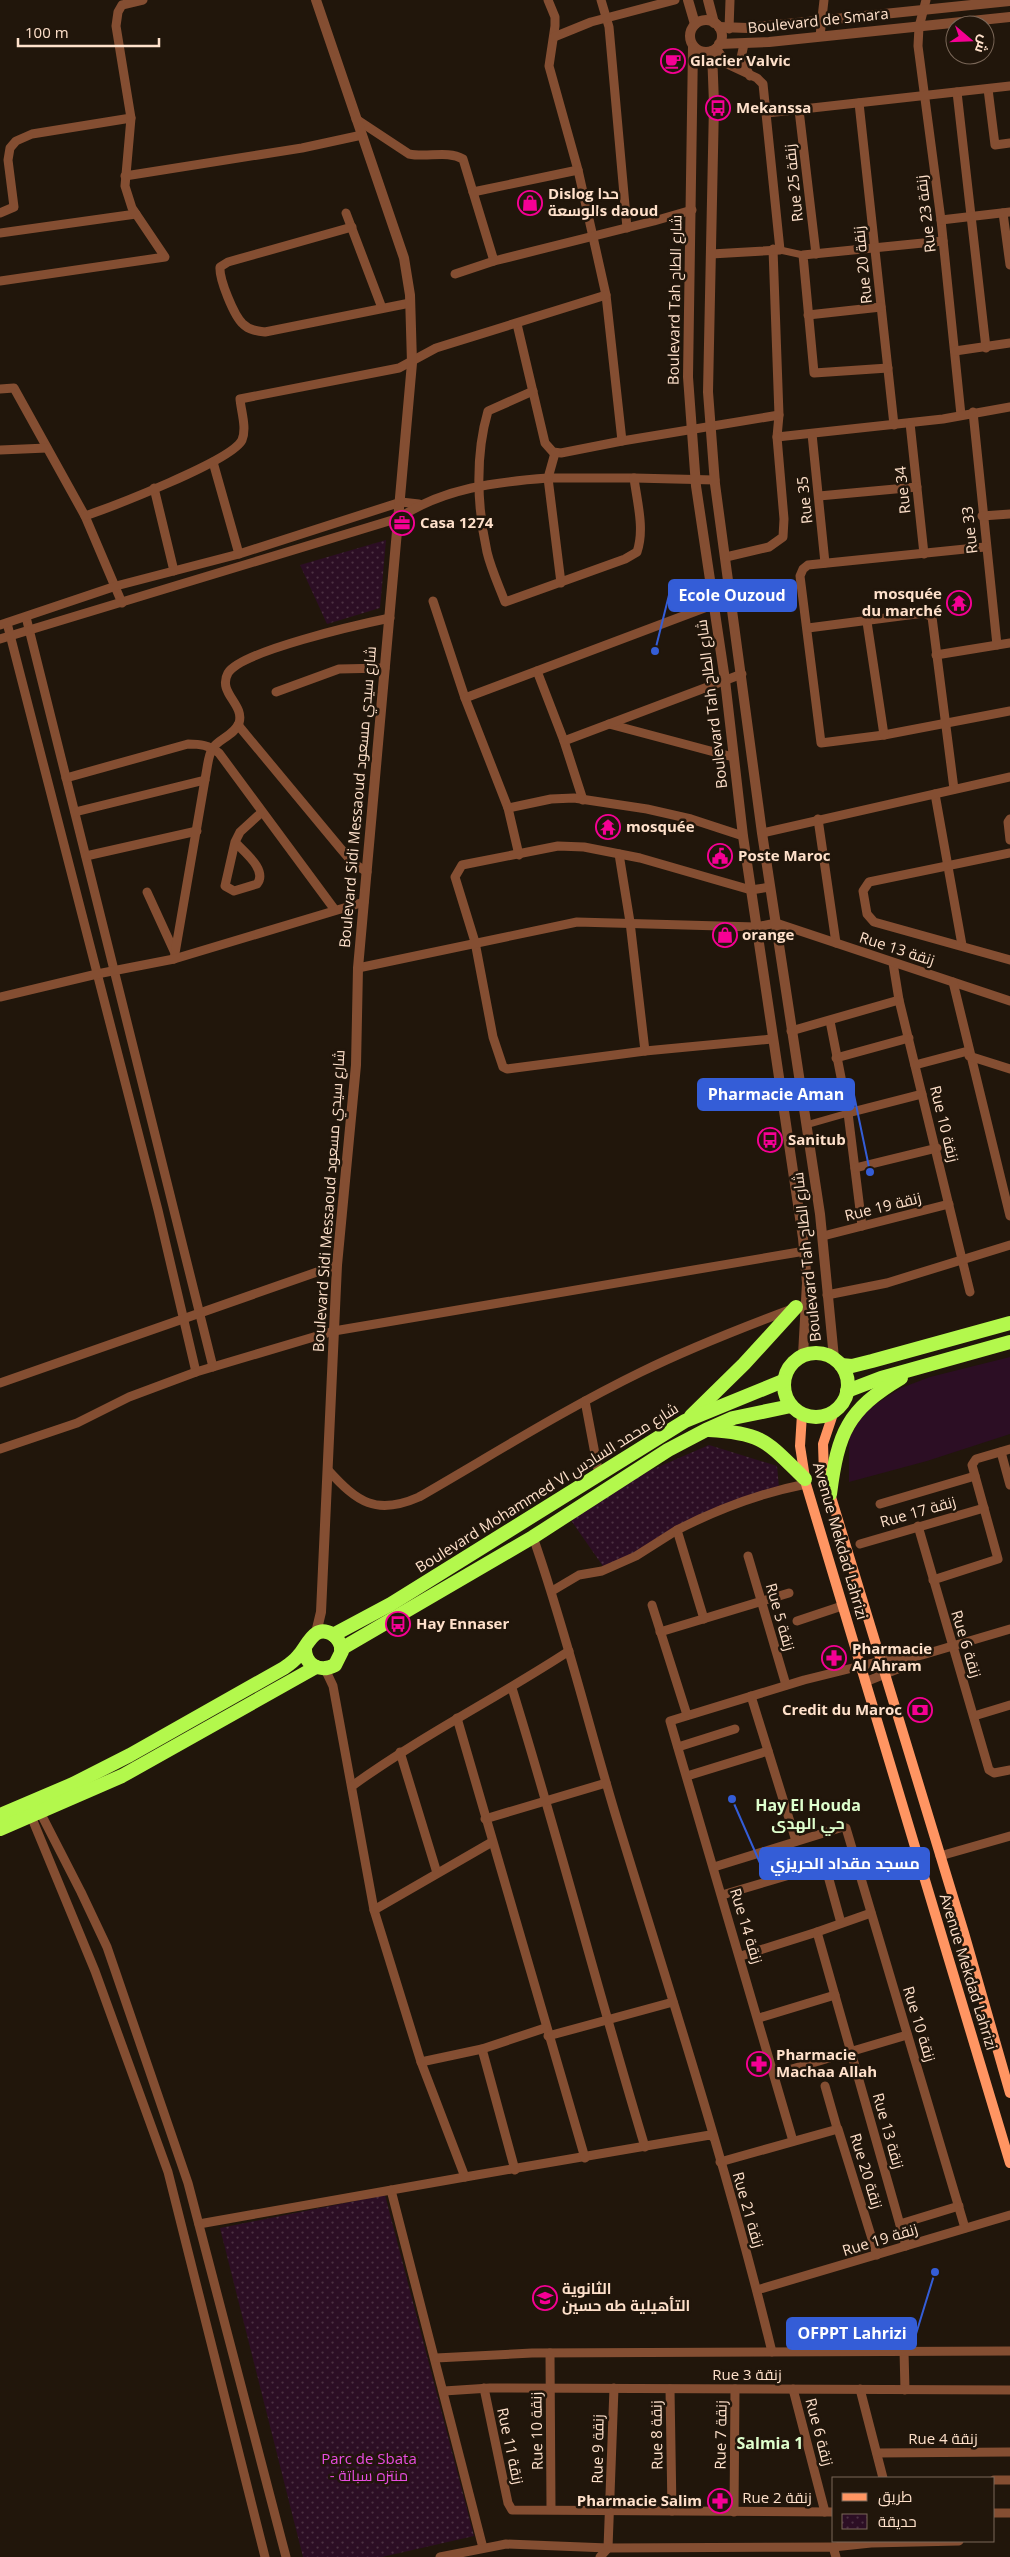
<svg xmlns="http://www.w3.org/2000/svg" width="1010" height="2557" font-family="'Open Sans',Cairo,sans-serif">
<defs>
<pattern id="park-dots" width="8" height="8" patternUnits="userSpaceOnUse" patternTransform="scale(1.25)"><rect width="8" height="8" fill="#2c0e24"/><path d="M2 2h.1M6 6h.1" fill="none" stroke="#4c3142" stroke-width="1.8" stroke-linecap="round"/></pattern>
</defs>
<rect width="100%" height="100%" fill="#21160b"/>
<path fill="#2c0e24" d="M1010,1357V1434L927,1461L849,1482V1438L865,1411L901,1388L930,1377Z"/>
<g fill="url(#park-dots)">
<path d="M386,540L380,608L327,624L300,565Z"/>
<path d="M709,1445L777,1466L779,1487L708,1512L607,1572L568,1516L635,1477Z"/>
<path d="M385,2195L474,2536L382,2557H303L220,2228Z"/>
</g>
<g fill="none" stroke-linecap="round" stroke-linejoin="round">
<g stroke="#844e32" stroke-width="7">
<path d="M780,250L803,255"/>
<path d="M806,1125L848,1113"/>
</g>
<g stroke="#844e32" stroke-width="9">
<path d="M548,0L555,17V26L549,66L578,170L606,295L622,441"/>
<path d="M601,0L609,27L627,228"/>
<path d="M926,0L919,27L918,46L941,220L961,415"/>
<path d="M729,29L730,0"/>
<path d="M820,36L824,0"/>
<path d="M554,37L591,22L675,0"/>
<path d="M744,44L741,58L750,76"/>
<path d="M988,89L995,145L1010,143"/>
<path d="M957,92L986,348"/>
<path d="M859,103L894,425"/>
<path d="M799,110L816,254"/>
<path d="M767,113L1010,86"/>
<path d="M356,119L409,154C427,158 447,150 463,159L473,192"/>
<path d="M578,170L473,192L494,261L654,221L692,210"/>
<path d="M125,176L302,148L362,135"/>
<path d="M0,213L14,207L8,160L10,148L16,141L32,134L131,118"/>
<path d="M346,213L382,308"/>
<path d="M1003,213L1010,265"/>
<path d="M941,220L1010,212"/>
<path d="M352,227L228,262L220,267C219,279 234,316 243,324C249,330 257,331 265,332L410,303"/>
<path d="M0,233L136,214"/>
<path d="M773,249L779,415L777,437L943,419L1010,407"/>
<path d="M711,254L780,250L763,84L757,78L727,64L716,48"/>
<path d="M455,274L494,261"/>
<path d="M0,281L165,257L132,208L125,186L131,118L116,26L118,12L122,5L143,0"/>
<path d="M808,315L881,307"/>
<path d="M517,324L545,443L553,452L561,453L622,441L779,415"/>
<path d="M955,351L1010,343"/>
<path d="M888,368L814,373L803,255L943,241"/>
<path d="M0,389L14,388L85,516L122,603"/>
<path d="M533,391L488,411C475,455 477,507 487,552C491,569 499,586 505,602L625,559L637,552C645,529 637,502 634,478H548L561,583"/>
<path d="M973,412L997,645"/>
<path d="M910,423L924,554"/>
<path d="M812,434L825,563"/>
<path d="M0,450L47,448"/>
<path d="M213,462L239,554"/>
<path d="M634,478L715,480"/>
<path d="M154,488L174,571"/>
<path d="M819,496L917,487"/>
<path d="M85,516C111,507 232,461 242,440C247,428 241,411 240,399L399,368L436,348L606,295"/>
<path d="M982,516L1010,514"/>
<path d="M985,547L808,565L803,569L800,576L821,743L884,735L1010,711"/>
<path d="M726,557L769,547L783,537L784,519L777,437"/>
<path d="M433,601L465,698L508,808L519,855"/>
<path d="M26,617L213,1367"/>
<path d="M867,622L884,735"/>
<path d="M7,623L158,1210L196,1372"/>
<path d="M0,625L116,586L239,554L401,502L419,504"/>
<path d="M808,628L924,613L932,617L954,789"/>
<path d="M0,639L399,518C443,488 496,482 548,478L555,453"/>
<path d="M936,655L1010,643"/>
<path d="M537,671L564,741L583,800"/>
<path d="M276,692L339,669L385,668"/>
<path d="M465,698L715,604"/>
<path d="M609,724L733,757"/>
<path d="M238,725L341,849L353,863L367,872"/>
<path d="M564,741L742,674"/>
<path d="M66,778L188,744C200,744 209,745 219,753L335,910"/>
<path d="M935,794L962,945"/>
<path d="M508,808L551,799L574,798L647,809L691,819L743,836"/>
<path d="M75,812L205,780"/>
<path d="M818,819L836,943"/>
<path d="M1010,819L1008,822L1010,840"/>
<path d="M762,833L1010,777"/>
<path d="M235,842C244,852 268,870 257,884L234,891L225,886L235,842L240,832L262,812"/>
<path d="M1010,853L869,882L863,891L867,914L874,922L1010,960"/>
<path d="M619,854L630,922L645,1051"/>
<path d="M86,856L197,831"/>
<path d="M770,887L751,890L640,858L584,847L558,846L462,865L455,877L475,942L493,1037L503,1067L507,1069L645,1051L772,1039"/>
<path d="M147,892L174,951"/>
<path d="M174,959L207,768C208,762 209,755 212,749C218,739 235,735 239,723C245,704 217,693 228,673C241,651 361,624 390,618"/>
<path d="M893,963L899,1000L970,1292"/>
<path d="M358,968L577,922L756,927L776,923L1010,1001"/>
<path d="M953,982L1010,1216"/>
<path d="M0,997L97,974L174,959L364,902"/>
<path d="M830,1021L848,1113L862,1226"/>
<path d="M791,1031L899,1000"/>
<path d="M969,1056L1010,1069"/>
<path d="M836,1058L909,1038"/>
<path d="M915,1065L968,1051"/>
<path d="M848,1113L922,1094"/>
<path d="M855,1168L937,1148"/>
<path d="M823,1236L949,1204"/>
<path d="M827,1295L887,1283L1010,1245"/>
<path d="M0,1383L337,1265"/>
<path d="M585,1401L599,1475"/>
<path d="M0,1449L77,1423L129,1397L196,1372L334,1331L805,1251"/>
<path d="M1001,1452L1010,1485"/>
<path d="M328,1470C357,1502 376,1516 419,1497C492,1455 565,1409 641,1372C690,1348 741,1328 792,1309"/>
<path d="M880,1504L975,1476"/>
<path d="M918,1526L989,1770L994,1773L1010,1770"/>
<path d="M533,1537C566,1631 589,1728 618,1823C672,1999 729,2174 772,2352"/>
<path d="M860,1544L984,1508"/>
<path d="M748,1556L786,1685"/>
<path d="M933,1580L998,1559L972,1465L976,1459L1010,1449"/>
<path d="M552,1591L579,1575L602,1571L636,1556L677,1530"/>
<path d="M652,1605L687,1715"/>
<path d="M704,1619L677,1530C718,1509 761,1493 806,1484"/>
<path d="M797,1621L842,1606"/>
<path d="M660,1632L789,1593"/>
<path d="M325,1669L333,1686L374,1910L421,2062L465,2177L710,2135L713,2137"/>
<path d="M865,1682L900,1668L910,1658"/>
<path d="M512,1688C559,1840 599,1995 645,2147"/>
<path d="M751,1696L796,1841"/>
<path d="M974,1716L1010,1705"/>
<path d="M457,1718L585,2158"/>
<path d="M678,1747L735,1729"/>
<path d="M400,1752L437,1873"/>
<path d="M687,1776L768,1751"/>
<path d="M352,1786C421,1736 497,1698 569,1651"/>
<path d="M40,1812L81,1892L107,1947L188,2183L286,2557"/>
<path d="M31,1816L95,1971L168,2172L265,2557"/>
<path d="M485,1819L606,1783"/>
<path d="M940,1856L1010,1836"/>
<path d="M825,1865L841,1923"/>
<path d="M714,1867L843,1827L846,1828L965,2228"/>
<path d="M722,1895L854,1856"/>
<path d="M374,1910L492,1842"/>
<path d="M817,1932L871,1913"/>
<path d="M741,1956L817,1932L906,2246"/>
<path d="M759,2018L835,1995"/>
<path d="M548,2036L673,2002"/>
<path d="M482,2049L515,2170"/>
<path d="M421,2062L482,2049L545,2028"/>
<path d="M775,2074L907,2035"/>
<path d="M825,2086L837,2128"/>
<path d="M793,2141L670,1721L804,1680L897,1657L910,1658L922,1655L1010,1629"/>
<path d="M720,2162L838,2129L877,2255"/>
<path d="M391,2190L483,2548"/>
<path d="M199,2224L465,2177"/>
<path d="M900,2224L959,2206"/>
<path d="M757,2290L1010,2215"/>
<path d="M904,2351L905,2390"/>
<path d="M550,2353L551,2509"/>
<path d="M436,2358L532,2353L1010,2351"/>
<path d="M484,2388L508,2503L512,2510L834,2512"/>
<path d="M670,2389L672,2511"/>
<path d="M793,2389L825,2512"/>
<path d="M860,2389L883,2478"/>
<path d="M444,2391L490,2388L1010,2390"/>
<path d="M877,2453L1010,2452"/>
<path d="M994,2480H1010"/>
<path d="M734,2512L735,2389"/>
<path d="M994,2513H1010"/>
<path d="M833,2547L871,2543L959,2541"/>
<path d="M440,2557L506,2544L608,2548L833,2547L836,2557"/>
<path d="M600,2557L608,2548L614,2388"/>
</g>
<g stroke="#844e32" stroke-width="10">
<path d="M688,0L695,24"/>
<path d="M708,0L714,23"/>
<circle cx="706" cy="36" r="16"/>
<path d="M719,27L748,28L1010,1"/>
<path d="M719,44L769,42L1010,17"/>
<path d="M693,47L688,377L696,486L725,680L743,836L803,1238L807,1283L803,1355"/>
<path d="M712,51L714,104L708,392L715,484L762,833L820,1214L834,1358"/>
<path d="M316,1633L321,1612L337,1265L356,1065L358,968L412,363L410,295L404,258L316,0"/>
</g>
<g stroke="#ff9562" stroke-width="10">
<path d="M834,1411L823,1444L824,1474L964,1933L1010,2093"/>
<path d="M802,1414L800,1446L806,1484L1010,2163"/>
</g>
<g stroke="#b3f84c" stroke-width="14">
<circle cx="816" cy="1385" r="32"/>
<path d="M841,1365L852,1366L872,1361L1010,1323"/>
<path d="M847,1391L881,1378L1010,1342"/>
<path d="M691,1416L744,1364L796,1307"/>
<path d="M709,1430C764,1433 767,1442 805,1479"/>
<path d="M830,1494C838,1433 847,1410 901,1378"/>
<path d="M333,1635L391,1604L685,1421L783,1381"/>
<path d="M341,1649L533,1537L668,1450L706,1430L733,1418L791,1406"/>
<path d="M0,1815L73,1784L130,1755L284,1668C290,1664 295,1660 299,1655C308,1645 314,1624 332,1634C338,1638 341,1644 342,1651L335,1665C320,1673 304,1665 305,1647"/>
<path d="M0,1829L122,1776L316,1667"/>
</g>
</g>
<defs>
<symbol id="cafe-ring" viewBox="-11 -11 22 22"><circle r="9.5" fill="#21160b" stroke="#f60094" stroke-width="1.5"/><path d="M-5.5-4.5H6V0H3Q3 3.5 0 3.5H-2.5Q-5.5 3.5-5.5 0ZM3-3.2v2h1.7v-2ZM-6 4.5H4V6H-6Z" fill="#f60094"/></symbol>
<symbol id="bus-ring" viewBox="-11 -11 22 22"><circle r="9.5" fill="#21160b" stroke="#f60094" stroke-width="1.5"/><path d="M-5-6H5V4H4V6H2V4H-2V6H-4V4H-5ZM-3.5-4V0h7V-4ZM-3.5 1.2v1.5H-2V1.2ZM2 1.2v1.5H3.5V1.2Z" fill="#f60094"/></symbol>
<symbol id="shop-ring" viewBox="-11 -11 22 22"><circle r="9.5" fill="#21160b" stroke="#f60094" stroke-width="1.5"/><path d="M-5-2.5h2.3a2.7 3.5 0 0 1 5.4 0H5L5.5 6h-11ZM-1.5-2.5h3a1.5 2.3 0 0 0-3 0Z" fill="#f60094"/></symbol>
<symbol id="office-ring" viewBox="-11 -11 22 22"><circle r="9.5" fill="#21160b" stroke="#f60094" stroke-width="1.5"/><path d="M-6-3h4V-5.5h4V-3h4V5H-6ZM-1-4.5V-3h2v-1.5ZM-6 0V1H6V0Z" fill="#f60094"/></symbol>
<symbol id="temple-ring" viewBox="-11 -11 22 22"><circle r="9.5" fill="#21160b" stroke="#f60094" stroke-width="1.5"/><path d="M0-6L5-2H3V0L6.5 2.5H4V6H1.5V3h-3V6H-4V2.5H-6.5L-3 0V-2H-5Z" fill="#f60094"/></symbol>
<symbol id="civic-ring" viewBox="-11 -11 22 22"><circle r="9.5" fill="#21160b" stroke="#f60094" stroke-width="1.5"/><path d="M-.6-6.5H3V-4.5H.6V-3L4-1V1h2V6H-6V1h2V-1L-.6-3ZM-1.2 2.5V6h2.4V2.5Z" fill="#f60094"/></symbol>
<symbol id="pharmacy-ring" viewBox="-11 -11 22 22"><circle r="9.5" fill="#21160b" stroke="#f60094" stroke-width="1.5"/><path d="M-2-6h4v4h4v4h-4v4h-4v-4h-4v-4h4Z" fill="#f60094"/></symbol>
<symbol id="bank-ring" viewBox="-11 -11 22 22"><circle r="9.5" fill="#21160b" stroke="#f60094" stroke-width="1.5"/><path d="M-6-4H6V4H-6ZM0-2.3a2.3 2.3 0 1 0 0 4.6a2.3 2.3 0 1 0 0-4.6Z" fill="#f60094"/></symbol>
<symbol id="school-ring" viewBox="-11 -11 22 22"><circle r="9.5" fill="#21160b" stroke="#f60094" stroke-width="1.5"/><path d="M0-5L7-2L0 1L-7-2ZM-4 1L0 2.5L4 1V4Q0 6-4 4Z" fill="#f60094"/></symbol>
</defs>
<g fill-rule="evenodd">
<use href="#cafe-ring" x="659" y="47" width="28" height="28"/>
<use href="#bus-ring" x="704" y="94" width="28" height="28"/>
<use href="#shop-ring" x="516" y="189" width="28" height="28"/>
<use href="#office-ring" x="388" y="509" width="28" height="28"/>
<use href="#temple-ring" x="945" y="589" width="28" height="28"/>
<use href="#temple-ring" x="594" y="813" width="28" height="28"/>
<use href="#civic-ring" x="706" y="842" width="28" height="28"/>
<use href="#shop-ring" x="711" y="921" width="28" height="28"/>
<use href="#bus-ring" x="756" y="1126" width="28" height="28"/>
<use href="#bus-ring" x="384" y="1610" width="28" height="28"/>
<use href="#pharmacy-ring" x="820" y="1644" width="28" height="28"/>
<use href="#bank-ring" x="906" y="1696" width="28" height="28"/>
<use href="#pharmacy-ring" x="745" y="2050" width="28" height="28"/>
<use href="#school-ring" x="531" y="2284" width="28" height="28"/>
<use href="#pharmacy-ring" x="706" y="2487" width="28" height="28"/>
</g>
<g text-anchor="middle" stroke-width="5" stroke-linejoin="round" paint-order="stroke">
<g font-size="15" fill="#ffe1cb" stroke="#21160b">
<text transform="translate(818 21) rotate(-6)" y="5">Boulevard de Smara</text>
<text transform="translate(794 183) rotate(-96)" y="5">Rue 25 زنقة</text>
<text transform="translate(926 214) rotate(-97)" y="5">Rue 23 زنقة</text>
<text transform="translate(863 265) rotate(-96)" y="5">Rue 20 زنقة</text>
<text transform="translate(675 300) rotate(-89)" y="5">Boulevard Tah شارع الطاح</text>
<text transform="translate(903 490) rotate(-96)" y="5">Rue 34</text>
<text transform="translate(805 500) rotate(-96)" y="5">Rue 35</text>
<text transform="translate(970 530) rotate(-96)" y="5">Rue 33</text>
<text transform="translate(712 704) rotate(-97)" y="5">Boulevard Tah شارع الطاح</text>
<text transform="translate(358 797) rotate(-85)" y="5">Boulevard Sidi Messaoud شارع سيدي مسعود</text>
<text transform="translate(897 949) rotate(18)" y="5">Rue 13 زنقة</text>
<text transform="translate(944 1124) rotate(76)" y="5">Rue 10 زنقة</text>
<text transform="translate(329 1201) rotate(-86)" y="5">Boulevard Sidi Messaoud شارع سيدي مسعود</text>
<text transform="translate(883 1207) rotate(-14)" y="5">Rue 19 زنقة</text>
<text transform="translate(807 1257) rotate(-96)" y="5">Boulevard Tah شارع الطاح</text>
<text transform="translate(547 1488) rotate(-32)" y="5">Boulevard Mohammed VI شارع محمد السادس</text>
<text transform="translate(918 1512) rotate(-16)" y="5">Rue 17 زنقة</text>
<text transform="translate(840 1541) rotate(74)" y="5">Avenue Mekdad Lahrizi</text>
<text transform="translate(780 1617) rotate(74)" y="5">Rue 5 زنقة</text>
<text transform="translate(966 1644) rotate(73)" y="5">Rue 6 زنقة</text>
<text transform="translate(746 1926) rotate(73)" y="5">Rue 14 زنقة</text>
<text transform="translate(968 1972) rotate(73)" y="5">Avenue Mekdad Lahrizi</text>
<text transform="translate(919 2024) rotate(73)" y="5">Rue 10 زنقة</text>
<text transform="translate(888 2131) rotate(74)" y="5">Rue 13 زنقة</text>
<text transform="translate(866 2171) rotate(73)" y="5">Rue 20 زنقة</text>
<text transform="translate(748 2210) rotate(74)" y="5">Rue 21 زنقة</text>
<text transform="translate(880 2240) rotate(-17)" y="5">Rue 19 زنقة</text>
<text x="747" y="2380">Rue 3 زنقة</text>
<text transform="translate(537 2431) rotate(-91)" y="5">Rue 10 زنقة</text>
<text transform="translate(819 2432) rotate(75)" y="5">Rue 6 زنقة</text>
<text transform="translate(657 2435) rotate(-91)" y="5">Rue 8 زنقة</text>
<text transform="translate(721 2435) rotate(-89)" y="5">Rue 7 زنقة</text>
<text x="943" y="2444">Rue 4 زنقة</text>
<text transform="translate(510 2446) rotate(78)" y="5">Rue 11 زنقة</text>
<text transform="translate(598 2449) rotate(-89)" y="5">Rue 9 زنقة</text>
<text x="777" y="2503">Rue 2 زنقة</text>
</g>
<g font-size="15" font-weight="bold" fill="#ffe1cb" stroke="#21160b" text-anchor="start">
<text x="690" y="66">Glacier Valvic</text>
<text x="736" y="113">Mekanssa</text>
<text x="548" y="199">Dislog حدا<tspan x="548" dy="17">الوسعةs daoud</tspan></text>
<text x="420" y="528">Casa 1274</text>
<text x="942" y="599" text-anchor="end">mosquée<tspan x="942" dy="17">du marché</tspan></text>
<text x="626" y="832">mosquée</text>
<text x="738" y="861">Poste Maroc</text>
<text x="742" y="940">orange</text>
<text x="788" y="1145">Sanitub</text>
<text x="416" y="1629">Hay Ennaser</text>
<text x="852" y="1654">Pharmacie<tspan x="852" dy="17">Al Ahram</tspan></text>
<text x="902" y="1715" text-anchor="end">Credit du Maroc</text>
<text x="776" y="2060">Pharmacie<tspan x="776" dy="17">Machaa Allah</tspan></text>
<text x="562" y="2294">الثانوية<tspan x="562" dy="17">التأهيلية طه حسين</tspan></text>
<text x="702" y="2506" text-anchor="end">Pharmacie Salim</text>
</g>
<g font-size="15" fill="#e94de1" stroke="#21160b">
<text x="369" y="2464">Parc de Sbata<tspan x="369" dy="17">- منتزه سباتة</tspan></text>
</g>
<g font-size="16" font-weight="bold" fill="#deffcd" stroke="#21160b">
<text x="808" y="1811">Hay El Houda<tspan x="808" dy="18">حي الهدى</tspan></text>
<text x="770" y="2449">Salmia 1</text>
</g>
</g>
<path fill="none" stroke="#345dd7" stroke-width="2" d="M655 651L669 595M870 1172L854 1095M732 1799L760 1863M935 2272L916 2334"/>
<g fill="#345dd7" stroke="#21160b" stroke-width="2">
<circle cx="655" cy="651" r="5"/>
<circle cx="870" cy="1172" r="5"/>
<circle cx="732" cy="1799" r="5"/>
<circle cx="935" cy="2272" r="5"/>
</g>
<g fill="#345dd7" stroke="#345dd7" stroke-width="2">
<rect x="669" y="580" width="127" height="31" rx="5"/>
<rect x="698" y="1079" width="156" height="31" rx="5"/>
<rect x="760" y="1848" width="169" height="31" rx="5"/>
<rect x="787" y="2318" width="129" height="31" rx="5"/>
</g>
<g font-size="16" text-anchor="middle" font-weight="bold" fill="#fff">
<text x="732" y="601">Ecole Ouzoud</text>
<text x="776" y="1100">Pharmacie Aman</text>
<text x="845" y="1869">مسجد مقداد الحريزي</text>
<text x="852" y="2339">OFPPT Lahrizi</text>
</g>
<rect x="832" y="2477" width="162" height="65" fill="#21160b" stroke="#7a6758"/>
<rect x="842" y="2493" width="25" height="8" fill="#ff9562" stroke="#7a6758"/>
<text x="878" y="2502" font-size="15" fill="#ffe1cb">طريق</text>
<rect x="842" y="2514" width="25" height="15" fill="url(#park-dots)" stroke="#7a6758"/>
<text x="878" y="2527" font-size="15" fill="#ffe1cb">حديقة</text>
<g transform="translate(970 40) rotate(109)"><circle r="24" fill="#21160b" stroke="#7a6758"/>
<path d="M0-4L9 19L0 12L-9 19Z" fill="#f60094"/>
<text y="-8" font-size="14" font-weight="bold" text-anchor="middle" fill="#ffe1cb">ش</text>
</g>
<path d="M18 38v8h141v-8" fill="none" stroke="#ffe1cb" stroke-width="2.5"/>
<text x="25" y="38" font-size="15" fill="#ffe1cb" stroke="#21160b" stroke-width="4" paint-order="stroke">100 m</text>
</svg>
